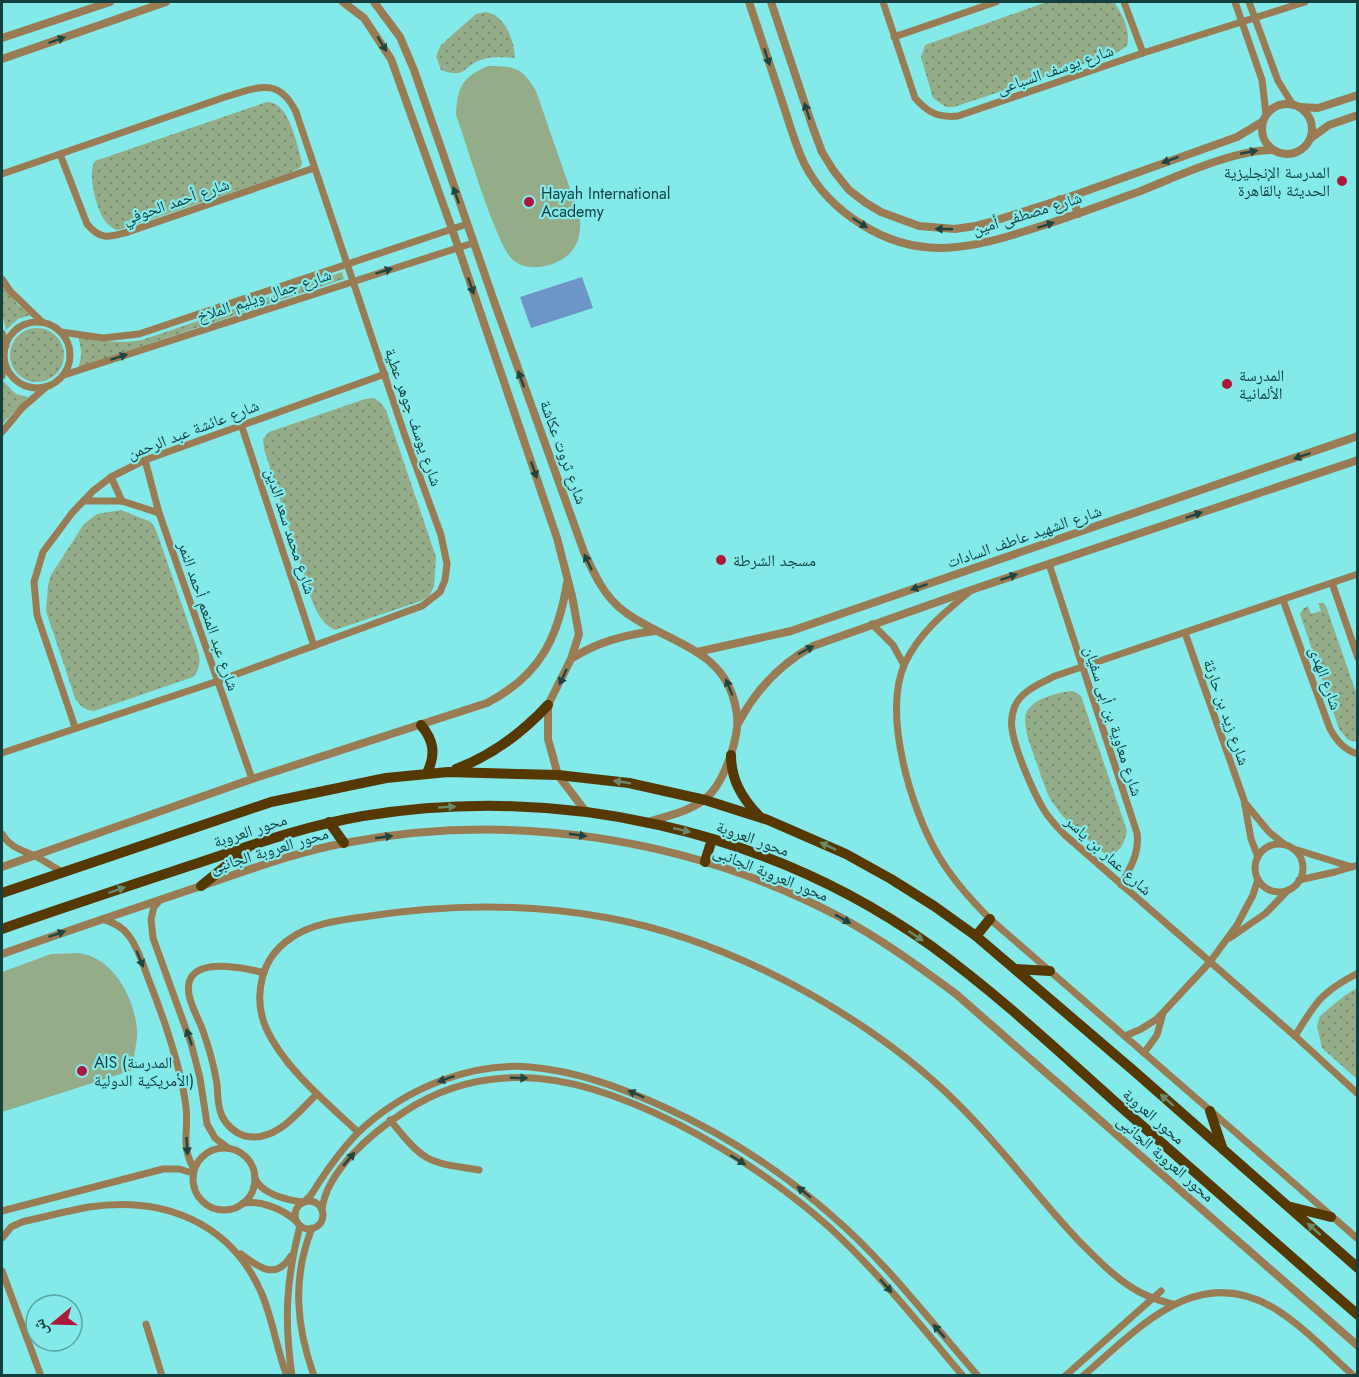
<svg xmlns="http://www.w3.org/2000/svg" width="1359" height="1377" font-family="Jost,'Noto Naskh Arabic',sans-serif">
<defs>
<pattern id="garden-dots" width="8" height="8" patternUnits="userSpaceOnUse" patternTransform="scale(1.5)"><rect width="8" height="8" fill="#94ac88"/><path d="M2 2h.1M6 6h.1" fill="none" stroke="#788d71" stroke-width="1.8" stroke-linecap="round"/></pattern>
</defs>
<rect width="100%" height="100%" fill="#84e9e9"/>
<g fill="#94ac88">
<path d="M488,66C514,66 522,67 536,91L580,218C581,236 578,250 561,260C547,268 526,271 513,260C496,245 466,142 456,115C457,88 462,77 488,66Z"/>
<path d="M78,953C113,957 134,997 137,1029C138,1040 134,1051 134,1061L137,1062L139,1068L2,1112V972L51,954Z"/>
</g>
<g fill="url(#garden-dots)">
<path d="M1047,2H1114C1122,13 1131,31 1127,46L1116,53L954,107H946L933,98L921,57L925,45Z"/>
<path d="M486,12C506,16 514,40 515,58C503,57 492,56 481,60C461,67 467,79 441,70L436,56L441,45L476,14Z"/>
<path d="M267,102C289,101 297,145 302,162L301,167L289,173L122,229L116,230C112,228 108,225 105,221C96,208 87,173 95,161Z"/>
<path d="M342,272L344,279L118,354L77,370C83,357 82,348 77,335C99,341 118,344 142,340Z"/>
<path d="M2,285L18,305L31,315L18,319L6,330L2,314Z"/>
<circle cx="37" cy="355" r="27"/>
<path d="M3,381L16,394L28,397L2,424Z"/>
<path d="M373,398L380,402L386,410L436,557L434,586L430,595L421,601L335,630C322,624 318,614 312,601L264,449L263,439L269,432L365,399Z"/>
<path d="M121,510L151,522L156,530L199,654C200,664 200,669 193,677L94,711C84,710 80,706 75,698L46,611L48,585L51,575L84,524L97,514Z"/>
<path d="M1318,603H1323L1326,606L1357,695V742L1348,740L1339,729L1300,614L1303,609L1308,606L1311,614L1321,611Z"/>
<path d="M1073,691L1081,696L1127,831C1124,843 1122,850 1110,856L1105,854C1088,839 1068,825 1055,806C1046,794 1042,778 1037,764C1032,750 1025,734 1025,719C1025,700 1058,692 1073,691Z"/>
<path d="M1357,988V1079L1322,1048L1317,1026L1320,1016L1344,996Z"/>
</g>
<path fill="#6d95c8" d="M582,277L593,308L531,328L520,297Z"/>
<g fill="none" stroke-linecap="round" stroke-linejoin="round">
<g stroke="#997c54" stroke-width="7">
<path d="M883,2L915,98C928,113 939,118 958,116L1143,53L1305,2"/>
<path d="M1124,2L1143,53"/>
<path d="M1235,2L1262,80L1266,114"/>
<path d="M1249,2L1278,81L1293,105"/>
<path d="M894,37L996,2"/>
<path d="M60,154L87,224C101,241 109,237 128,232L314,168"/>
<path d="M2,174L228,96C259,87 279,77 296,112L404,433L441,535L447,564L445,580L440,592L422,606L218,681L2,753"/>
<path d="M2,279L10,291L42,322"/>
<circle cx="37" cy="355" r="33"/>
<path d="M61,332L103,338L139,334L467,224"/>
<path d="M2,333L6,346"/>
<path d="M64,375L473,243"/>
<path d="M2,376L4,362"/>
<path d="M241,424L314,646"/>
<path d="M2,432L22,408L46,387"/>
<path d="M145,460L159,513L252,779"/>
<path d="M111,477L122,501"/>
<path d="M84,501H122L159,513"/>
<path d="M1049,564L1137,833C1140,853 1130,868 1121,885"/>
<path d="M1358,574L1055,676C1041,683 1021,691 1015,706C1012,713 1011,722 1012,729C1015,750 1033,792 1044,810C1050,820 1057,827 1065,835L1295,1036L1358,1094"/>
<path d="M1332,583L1358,658"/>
<path d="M969,592C944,613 919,633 905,663C882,714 911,809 938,855C952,879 971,900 990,919L1358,1239"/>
<path d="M1283,600L1330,729C1337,741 1344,750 1358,754"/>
<path d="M872,624L893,645L904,665"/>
<path d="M1185,633L1244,800L1251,839L1258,857"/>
<path d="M75,727L37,615L34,582L43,552L72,513L93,491L111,477L145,460L385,374"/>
<path d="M1245,803L1269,832L1284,844"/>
<path d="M2,834C10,848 23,850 37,857C46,862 54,867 62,872"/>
<circle cx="1279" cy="868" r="24"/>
<path d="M1294,849L1352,867"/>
<path d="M1299,880L1335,872L1358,865"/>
<path d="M160,900L154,907L151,919L153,938L191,1043L200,1078L207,1124L215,1138L228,1148"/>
<path d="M102,919C113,922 122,926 129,936C138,948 143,964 148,978C163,1016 181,1066 186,1107C189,1132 180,1145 194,1169"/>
<path d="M1230,938L1266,913L1288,890"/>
<path d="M264,973C247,968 206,960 193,975C180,990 198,1016 203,1031C209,1048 214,1066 217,1084C218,1095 217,1106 222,1116C226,1125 235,1133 245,1136C276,1143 298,1112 317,1094"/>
<path d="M1125,1036L1141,1029L1157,1019L1210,962L1237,925L1253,895L1258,879"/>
<path d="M1295,1036C1316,1002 1321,992 1358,973"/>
<path d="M1144,1053L1157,1035L1163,1013"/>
<path d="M390,1120C425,1163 426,1162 479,1170"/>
<path d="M358,1132C327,1103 284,1068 266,1028C259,1012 258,996 262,979C266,962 276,948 291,938C311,924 339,920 363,917C445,904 527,903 609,918C679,931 747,959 810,994C863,1024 914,1060 957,1103C1001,1146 1037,1197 1079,1241C1095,1257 1112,1275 1131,1287C1144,1296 1157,1300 1172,1304"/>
<circle cx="224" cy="1179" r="31"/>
<path d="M255,1178C261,1194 287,1200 303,1202"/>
<circle cx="309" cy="1215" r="14"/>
<path d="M304,1202L311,1195C326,1171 343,1146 364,1127C408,1088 471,1062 530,1067C577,1071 622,1088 664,1107C726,1135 780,1170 831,1215C886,1262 930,1321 978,1376"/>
<path d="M243,1203C260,1200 283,1209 296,1221"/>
<path d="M322,1210C326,1171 373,1132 404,1112C434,1092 470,1080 506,1078C609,1070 755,1160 829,1227C878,1272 920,1325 963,1376"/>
<path d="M2,1211L163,1169H179L193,1173"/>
<path d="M312,1228C292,1278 296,1326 314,1376"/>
<path d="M2,1238L11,1227L22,1222C44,1217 67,1211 89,1207C163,1196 230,1222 261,1292C273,1319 276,1348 287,1376"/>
<path d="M241,1254C258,1267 276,1281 291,1256"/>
<path d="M2,1271L41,1376"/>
<path d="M146,1324L162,1376"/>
<path d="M292,1376C284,1320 286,1280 300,1226"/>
<path d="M1065,1376L1161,1291"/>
<path d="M1083,1376C1139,1328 1198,1260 1277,1310C1305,1328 1329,1354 1354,1376"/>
</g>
<g stroke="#997c54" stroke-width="8">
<path d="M343,2L364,18L391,59L452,229L557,538L572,596L579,634L571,659L548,705V739L558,775L586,812"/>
<path d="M374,2L400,37L414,70L495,304L584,552C594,574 605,598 625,612C662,640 718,647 733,697C740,719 738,732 731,754C715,805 695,808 648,822"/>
<path d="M749,2C760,35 771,68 782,101C789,122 795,145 805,165C818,190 837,209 861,224C920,262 973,248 1035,228C1070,217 1104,204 1138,192C1176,177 1233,150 1272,150"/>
<path d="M771,2L813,128L822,152L833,170L849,190L866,203L881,212L919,226L955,229L975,226L997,220L1072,196L1237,137L1262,122"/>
<path d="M2,38L110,2"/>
<path d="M2,59L166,2"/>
<circle cx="1287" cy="129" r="25"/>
<path d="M1300,107L1318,108L1358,95"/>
<path d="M1311,138L1329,125L1358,115"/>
<path d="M1072,196L1078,214"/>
<path d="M1060,199L1066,218"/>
<path d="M697,652L791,631L1358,436"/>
<path d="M571,659C597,642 624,635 655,631"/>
<path d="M739,722C757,688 780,664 813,646L974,589L1358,460"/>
<path d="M2,867L252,779L487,703C539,676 558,639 567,583"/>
<path d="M2,954C64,932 127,911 189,890C241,873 291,853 345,843C511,811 687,837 838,916C880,938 918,966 956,994L1358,1346"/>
</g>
<g stroke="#553802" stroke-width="10">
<path d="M421,725C434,741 436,754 427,773"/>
<path d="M731,755C731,780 742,798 759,816"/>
<path d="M456,769C493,755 522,733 548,705"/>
<path d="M329,822L344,843"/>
<path d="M705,862L712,839"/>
<path d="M201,886L247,849"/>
<path d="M2,893L271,802L386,778L448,772L558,775L629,783L705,800L768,820L846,854L891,879L934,906L976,936L1134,1071L1358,1268"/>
<path d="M2,929C65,907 129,886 192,865C249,846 304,826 363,816C560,784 767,829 930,945C995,992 1054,1047 1113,1100C1195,1172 1276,1244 1358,1315"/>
<path d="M976,936L990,919"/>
<path d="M1015,969L1050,971"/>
<path d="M1210,1111L1222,1147"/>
<path d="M1291,1207L1331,1217"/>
</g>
</g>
<defs><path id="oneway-solid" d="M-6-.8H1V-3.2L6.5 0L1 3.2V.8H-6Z" transform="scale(1.5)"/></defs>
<g fill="#204541">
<use href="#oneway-solid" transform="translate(57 40) rotate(-19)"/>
<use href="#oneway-solid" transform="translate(382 44) rotate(59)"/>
<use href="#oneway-solid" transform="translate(767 57) rotate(72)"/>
<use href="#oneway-solid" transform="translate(807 111) rotate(-108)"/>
<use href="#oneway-solid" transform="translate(1249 152) rotate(-11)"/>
<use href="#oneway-solid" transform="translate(1170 160) rotate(160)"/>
<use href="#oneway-solid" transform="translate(456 195) rotate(-109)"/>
<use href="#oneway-solid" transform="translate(860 223) rotate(33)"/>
<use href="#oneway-solid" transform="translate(1046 225) rotate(-18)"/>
<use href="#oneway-solid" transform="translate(944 229) rotate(-178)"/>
<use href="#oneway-solid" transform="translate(384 271) rotate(-17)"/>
<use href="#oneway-solid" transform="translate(471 286) rotate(71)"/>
<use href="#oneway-solid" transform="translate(119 357) rotate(-18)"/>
<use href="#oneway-solid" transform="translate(521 379) rotate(-110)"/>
<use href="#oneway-solid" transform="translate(1302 456) rotate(161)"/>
<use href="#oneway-solid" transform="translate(534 470) rotate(71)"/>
<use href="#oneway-solid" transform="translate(1194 515) rotate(-19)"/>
<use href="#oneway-solid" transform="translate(588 562) rotate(-115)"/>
<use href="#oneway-solid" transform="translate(1009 577) rotate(-19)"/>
<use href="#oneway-solid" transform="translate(919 587) rotate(161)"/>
<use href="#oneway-solid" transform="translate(806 650) rotate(-28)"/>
<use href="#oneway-solid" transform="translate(563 677) rotate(115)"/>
<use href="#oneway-solid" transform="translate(729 687) rotate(-112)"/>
<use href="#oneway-solid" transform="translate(578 835) rotate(8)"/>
<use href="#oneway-solid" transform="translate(384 837) rotate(-8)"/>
<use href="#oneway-solid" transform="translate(843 919) rotate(29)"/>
<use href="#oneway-solid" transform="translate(57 934) rotate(-19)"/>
<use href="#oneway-solid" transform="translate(140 959) rotate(67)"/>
<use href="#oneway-solid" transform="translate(189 1037) rotate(-109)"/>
<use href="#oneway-solid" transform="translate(519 1078) rotate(2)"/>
<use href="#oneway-solid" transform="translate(446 1079) rotate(161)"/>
<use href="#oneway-solid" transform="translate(636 1094) rotate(-157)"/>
<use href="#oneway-solid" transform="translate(187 1146) rotate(86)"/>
<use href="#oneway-solid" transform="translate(349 1159) rotate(-50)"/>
<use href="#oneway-solid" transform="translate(738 1160) rotate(32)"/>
<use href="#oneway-solid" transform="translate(804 1192) rotate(-141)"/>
<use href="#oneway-solid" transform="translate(886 1286) rotate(49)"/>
<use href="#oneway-solid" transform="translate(939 1331) rotate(-131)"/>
</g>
<g fill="#6a886a">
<use href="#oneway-solid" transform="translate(622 782) rotate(-171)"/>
<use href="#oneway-solid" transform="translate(447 807) rotate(-3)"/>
<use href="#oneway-solid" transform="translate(682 830) rotate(13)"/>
<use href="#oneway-solid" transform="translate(828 846) rotate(-155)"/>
<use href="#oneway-solid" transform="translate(117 890) rotate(-19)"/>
<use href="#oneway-solid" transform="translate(916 936) rotate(33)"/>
<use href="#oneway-solid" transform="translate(1167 1100) rotate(-139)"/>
<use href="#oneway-solid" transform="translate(1314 1229) rotate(-138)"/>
</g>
<g fill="#ac173c" stroke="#84e9e9" stroke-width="2">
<circle cx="1342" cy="181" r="6"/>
<circle cx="529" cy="202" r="6"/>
<circle cx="1227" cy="384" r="6"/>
<circle cx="721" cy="560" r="6"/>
<circle cx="82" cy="1071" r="6"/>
</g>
<g text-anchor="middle" stroke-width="4.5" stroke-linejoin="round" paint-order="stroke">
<g font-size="16" fill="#133f3f" stroke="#84e9e9">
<text transform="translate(1055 69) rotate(-19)" y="6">شارع يوسف السباعى</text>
<text transform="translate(176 201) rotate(-19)" y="6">شارع أحمد الحوفي</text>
<text transform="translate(1027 213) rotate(-17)" y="6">شارع مصطفى أمين</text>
<text transform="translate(264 295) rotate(-18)" y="6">شارع جمال ويليم الملاخ</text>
<text transform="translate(414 417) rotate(71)" y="6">شارع يوسف جوهر عطية</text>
<text transform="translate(193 429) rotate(-21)" y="6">شارع عائشة عبد الرحمن</text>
<text transform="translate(564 452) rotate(70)" y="6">شارع ثروت عكاشة</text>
<text transform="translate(291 531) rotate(72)" y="6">شارع محمد سعد الدين</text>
<text transform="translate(1024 536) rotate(-19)" y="6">شارع الشهيد عاطف السادات</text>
<text transform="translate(209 616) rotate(71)" y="6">شارع عبد المنعم أحمد النمر</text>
<text transform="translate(1326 678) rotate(70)" y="6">شارع الهدى</text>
<text transform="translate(1227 712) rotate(71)" y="6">شارع زيد بن حارثة</text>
<text transform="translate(1114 721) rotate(72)" y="6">شارع معاوية بن أبى سفيان</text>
<text transform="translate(250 830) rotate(-18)" y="6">محور العروبة</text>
<text transform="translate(753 838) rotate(20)" y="6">محور العروبة</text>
<text transform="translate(269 850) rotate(-17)" y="6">محور العروبة الجانبى</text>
<text transform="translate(1109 855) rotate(42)" y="6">شارع عمار بن ياسر</text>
<text transform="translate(771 873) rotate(22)" y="6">محور العروبة الجانبى</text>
<text transform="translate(1154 1116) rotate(41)" y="6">محور العروبة</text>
<text transform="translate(1166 1158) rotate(41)" y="6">محور العروبة الجانبى</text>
</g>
<g font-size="16" fill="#133f3f" stroke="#84e9e9" text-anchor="start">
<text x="1330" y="178" text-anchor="end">المدرسة الإنجليزية<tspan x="1330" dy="18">الحديثة بالقاهرة</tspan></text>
<text x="541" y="199">Hayah International<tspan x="541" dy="18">Academy</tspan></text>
<text x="1239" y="381">المدرسة<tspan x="1239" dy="18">الألمانية</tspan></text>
<text x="733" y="566">مسجد الشرطة</text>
<text x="94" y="1068">AIS (المدرسة<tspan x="94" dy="18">الأمريكية الدولية)</tspan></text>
</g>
</g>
<rect width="1359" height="1377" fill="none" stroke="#133f3f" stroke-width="6"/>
<g transform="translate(54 1323) rotate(251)"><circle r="28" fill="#84e9e9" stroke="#57a5a5" stroke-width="1.5"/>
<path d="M0-4.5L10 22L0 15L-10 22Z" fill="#ac173c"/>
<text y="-9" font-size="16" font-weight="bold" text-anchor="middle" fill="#133f3f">ش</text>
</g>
</svg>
